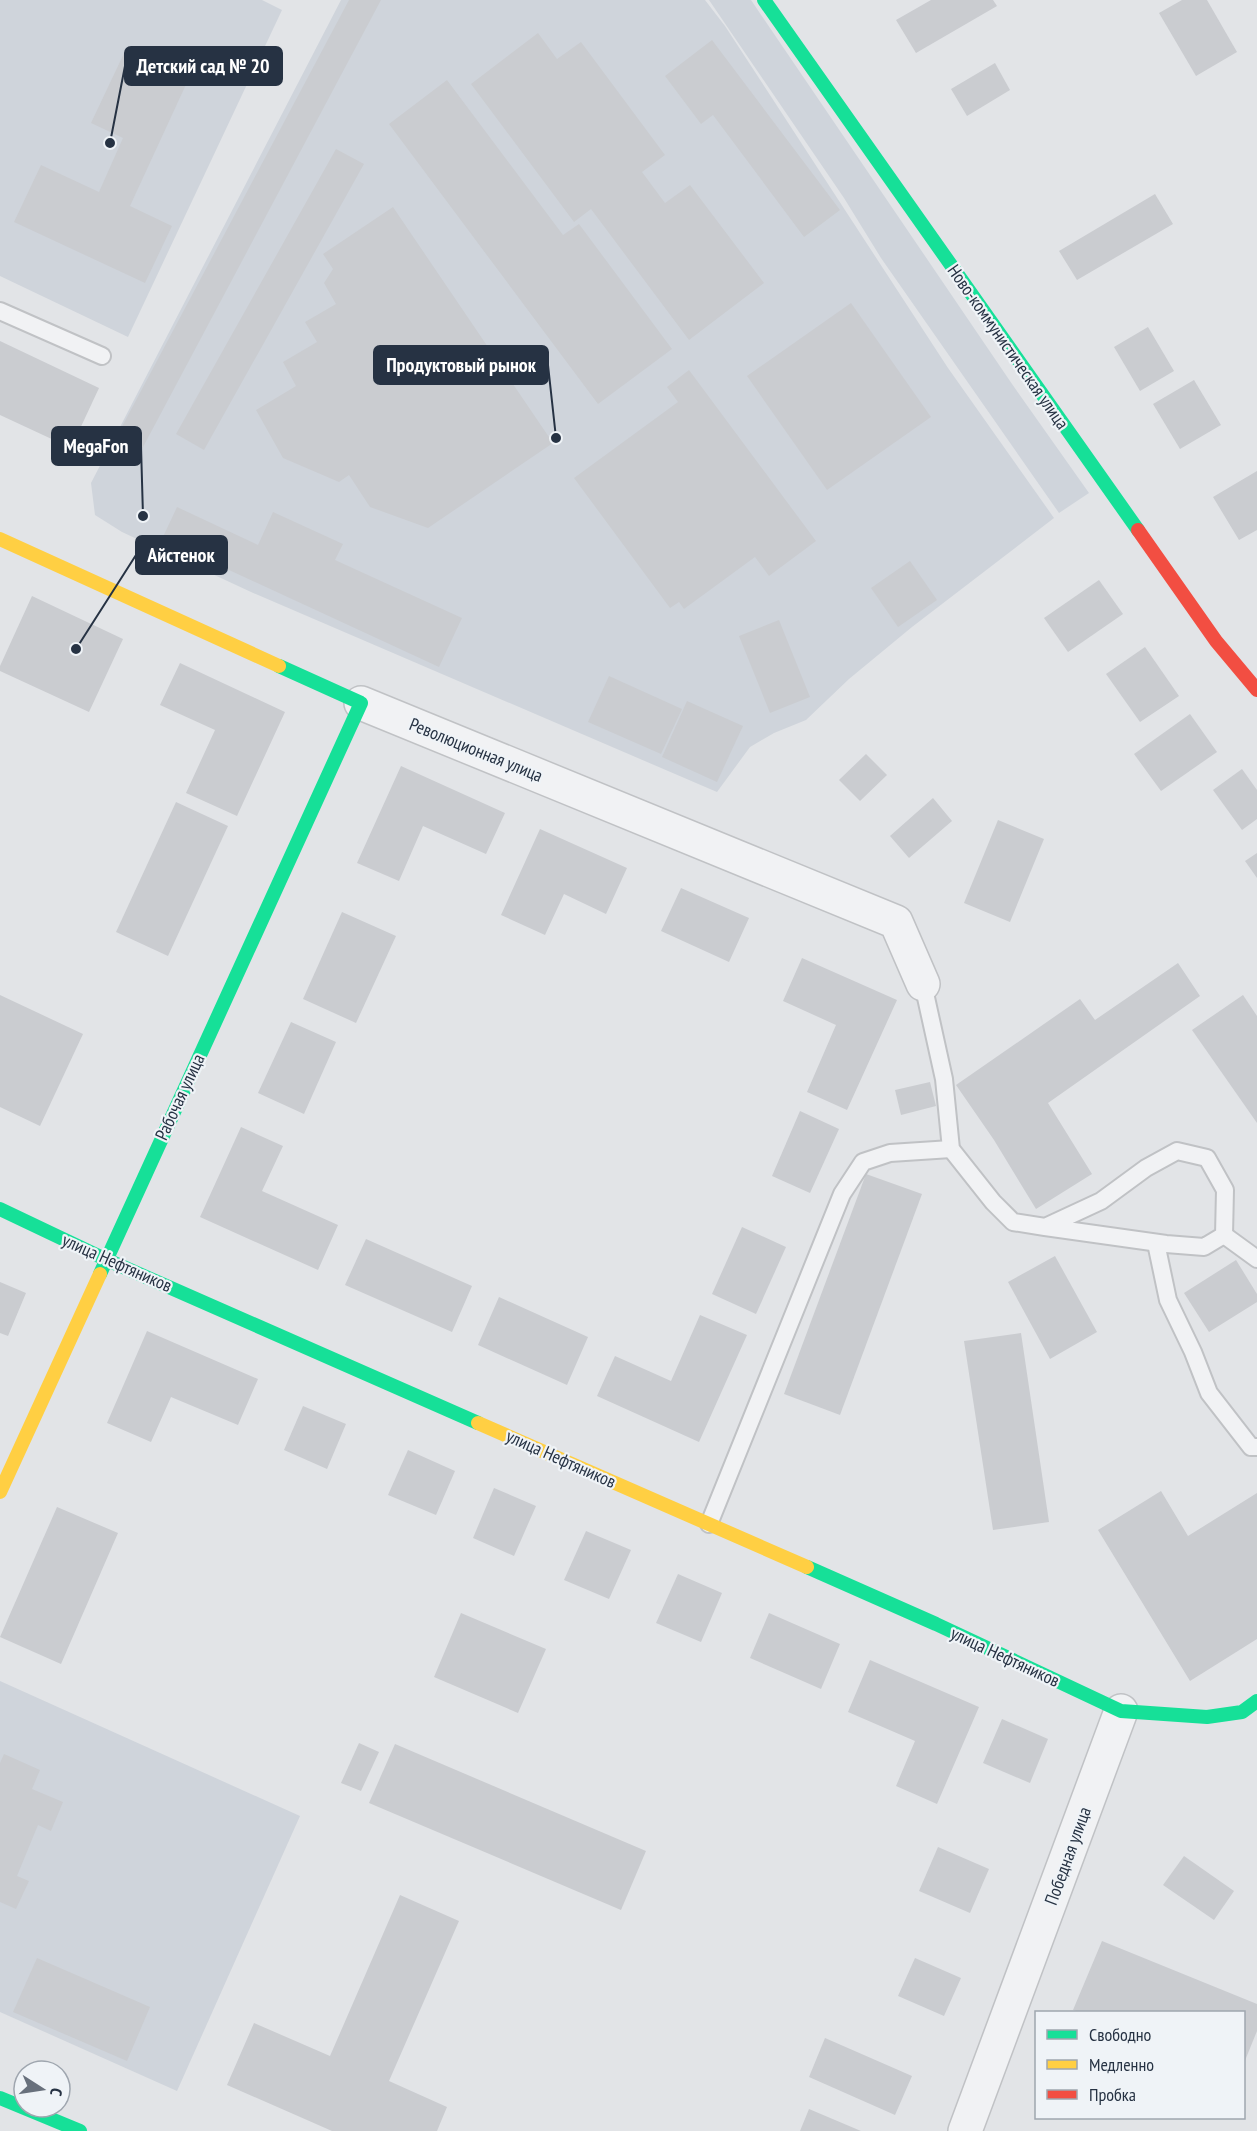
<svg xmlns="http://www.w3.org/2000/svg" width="1257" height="2131" font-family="'PT Sans Narrow',sans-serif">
<rect width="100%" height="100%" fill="#e2e4e7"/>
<g fill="#cfd4db">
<path d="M0,0H262L282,10L128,337L0,276Z"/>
<path d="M341,0H705L725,26L948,368L1054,518L912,627L849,679L806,720L774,733L750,747L717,792L251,592L122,532L95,515L91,483Z"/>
<path d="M709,0H751L1012,384L1089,493L1059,513L881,258L844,198Z"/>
<path d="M0,1681L300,1816L177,2091L0,2012Z"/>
</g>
<g fill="#caccd0">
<path d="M349,0H381L134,464L109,451Z"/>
<path d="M931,0H993L997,6L916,53L896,20Z"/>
<path d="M1182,0H1207L1237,52L1196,76L1159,13Z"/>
<path d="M538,33L557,59L581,42L665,155L642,172L665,203L690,185L764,283L689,340L591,209L574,222L471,84Z"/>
<path d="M712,40L840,210L804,237L713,115L701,124L665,76Z"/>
<path d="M126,49L189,78L130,206L172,226L145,283L14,222L41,165L99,192L123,138L91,123Z"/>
<path d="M995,63L1010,90L967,116L951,89Z"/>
<path d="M447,80L563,235L579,224L672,349L598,404L389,124Z"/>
<path d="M336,149L364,164L204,450L176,434Z"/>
<path d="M1155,194L1173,224L1077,280L1059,251Z"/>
<path d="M393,207L553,443L428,528L370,507L349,475L339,482L283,458L256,410L296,386L283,362L317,342L305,322L336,304L324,283L333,269L323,254Z"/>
<path d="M851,303L931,417L827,490L747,376Z"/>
<path d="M1148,327L1174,371L1140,391L1114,347Z"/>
<path d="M0,341L99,388L71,448L0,415Z"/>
<path d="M689,370L816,541L769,576L755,557L684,609L679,602L670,608L574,478L678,402L667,387Z"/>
<path d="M1194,380L1221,425L1180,449L1153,404Z"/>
<path d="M1257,471V530L1239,540L1213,497Z"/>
<path d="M177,507L258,545L273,512L343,544L335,560L462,618L439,667L162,539Z"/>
<path d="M910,561L937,600L898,627L871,588Z"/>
<path d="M1099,580L1123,614L1068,652L1044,618Z"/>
<path d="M32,596L123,639L89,712L0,671V666Z"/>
<path d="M779,620L810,697L770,713L739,636Z"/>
<path d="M1145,647L1179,696L1140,722L1106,674Z"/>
<path d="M180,663L285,712L237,816L186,793L215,730L160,705Z"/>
<path d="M609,676L682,709L661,754L588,722Z"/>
<path d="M687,701L743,726L717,782L662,757Z"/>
<path d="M1190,714L1217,752L1161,791L1134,754Z"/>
<path d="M866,754L887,775L860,801L839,780Z"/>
<path d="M401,766L505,813L486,854L423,826L399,881L357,863Z"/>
<path d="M1242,769L1257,790V819L1242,830L1213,790Z"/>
<path d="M933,798L952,821L909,858L890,836Z"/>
<path d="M176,802L228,826L168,956L116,932Z"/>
<path d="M998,820L1044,839L1010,922L964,903Z"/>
<path d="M540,829L627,868L606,914L564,894L545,935L501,915Z"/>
<path d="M1257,853V878L1245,861Z"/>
<path d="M681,888L749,918L729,962L661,931Z"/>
<path d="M342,912L396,936L356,1023L303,999Z"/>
<path d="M802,958L897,1000L847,1110L807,1092L836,1025L783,1001Z"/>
<path d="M1178,963L1200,996L1048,1103L1092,1174L1036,1209L994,1140L956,1085L1080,999L1095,1020Z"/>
<path d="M0,995L83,1034L40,1126L0,1107Z"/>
<path d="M1243,995L1257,1016V1123L1192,1030Z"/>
<path d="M291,1022L336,1042L304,1114L258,1093Z"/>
<path d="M930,1082L936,1106L901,1115L895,1090Z"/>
<path d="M800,1111L839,1129L810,1193L772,1176Z"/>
<path d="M241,1127L283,1146L262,1191L338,1225L318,1270L200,1217Z"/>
<path d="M866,1174L922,1194L840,1415L784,1394Z"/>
<path d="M742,1227L786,1247L756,1314L712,1294Z"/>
<path d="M366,1239L472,1286L452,1332L345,1285Z"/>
<path d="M1055,1256L1097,1332L1050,1359L1008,1282Z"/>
<path d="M1236,1260L1257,1294V1302L1209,1332L1184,1293Z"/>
<path d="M0,1282L26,1293L8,1336L0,1333Z"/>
<path d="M499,1297L588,1337L567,1385L478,1345Z"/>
<path d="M700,1315L747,1335L699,1442L597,1396L615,1356L671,1381Z"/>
<path d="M147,1331L258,1379L238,1425L171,1397L151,1442L107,1423Z"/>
<path d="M1021,1333L1049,1522L993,1530L964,1341Z"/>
<path d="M303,1406L346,1424L327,1469L284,1450Z"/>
<path d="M408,1450L455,1471L436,1515L388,1495Z"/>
<path d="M494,1488L536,1506L514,1556L473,1538Z"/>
<path d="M1161,1491L1188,1536L1257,1493V1639L1190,1681L1098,1530Z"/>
<path d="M57,1507L118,1533L61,1664L0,1637Z"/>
<path d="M586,1531L631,1550L609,1599L564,1580Z"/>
<path d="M678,1574L722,1593L701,1642L656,1623Z"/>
<path d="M461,1613L546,1649L518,1713L434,1677Z"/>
<path d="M769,1613L840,1644L821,1689L750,1658Z"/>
<path d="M870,1660L979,1707L937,1804L896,1786L915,1741L848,1712Z"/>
<path d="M1002,1719L1048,1739L1030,1783L983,1763Z"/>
<path d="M359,1743L379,1752L361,1791L341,1783Z"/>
<path d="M395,1744L646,1851L621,1910L369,1803Z"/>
<path d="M4,1754L40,1770L32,1789L63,1802L51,1831L38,1825L17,1876L29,1881L16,1909L0,1902V1763Z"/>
<path d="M938,1847L989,1869L970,1913L919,1891Z"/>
<path d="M1184,1856L1234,1891L1214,1920L1163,1885Z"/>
<path d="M400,1895L459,1921L389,2081L447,2107L437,2131H332L227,2085L254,2023L330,2056Z"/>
<path d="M1102,1941L1257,2004V2031L1244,2063V2012H1080L1073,2010Z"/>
<path d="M37,1958L150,2007L127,2061L13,2012Z"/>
<path d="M915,1958L961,1978L944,2016L898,1996Z"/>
<path d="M825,2038L912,2076L895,2115L809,2077Z"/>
<path d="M809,2109L861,2131H800Z"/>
</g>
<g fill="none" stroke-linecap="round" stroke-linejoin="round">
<defs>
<g id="lane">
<path d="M0,311L102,356"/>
<path d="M923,984L944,1079L951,1149L993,1202L1013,1222L1045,1227L1101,1201L1146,1168L1177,1151L1207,1158L1225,1190L1224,1235L1204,1247L1166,1244L1045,1227"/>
<path d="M1224,1235L1257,1259"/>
<path d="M1156,1243L1168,1300L1193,1352L1209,1393L1251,1447H1257"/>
<path d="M709,1524L842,1194L863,1162L890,1153L951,1149"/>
</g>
<g id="street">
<path d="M361,703L896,922L923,984"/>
<path d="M965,2131L1121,1711"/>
</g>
</defs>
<use href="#lane" stroke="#c0c2c5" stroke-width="20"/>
<use href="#street" stroke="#c0c2c5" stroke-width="36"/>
<use href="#lane" stroke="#f1f2f4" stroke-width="16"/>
<use href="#street" stroke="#f1f2f4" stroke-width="33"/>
<g stroke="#16e098" stroke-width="14">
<path d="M764,0L1138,530"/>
<path d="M0,1209L105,1259L478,1423"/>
<path d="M100,1274L361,703L279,666"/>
<path d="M807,1567L936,1624L1121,1711L1207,1717L1242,1712L1257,1701"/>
<path d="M0,2098L80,2131"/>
</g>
<g stroke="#ffcf43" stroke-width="14">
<path d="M0,539L279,666"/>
<path d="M478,1423L807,1567"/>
<path d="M0,1492L100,1274"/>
</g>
<path stroke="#f24e42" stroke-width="14" d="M1138,530L1216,641L1257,690"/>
</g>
<g text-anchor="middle" stroke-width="4.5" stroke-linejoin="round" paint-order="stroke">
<g font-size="18" fill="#263243" stroke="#eff3f7">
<text transform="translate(1008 347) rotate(55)" y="6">Ново-коммунистическая улица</text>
<text transform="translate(476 750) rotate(22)" y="6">Революционная улица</text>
<text transform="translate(180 1097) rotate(-65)" y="6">Рабочая улица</text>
<text transform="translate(117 1263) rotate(24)" y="6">улица Нефтяников</text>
<text transform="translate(561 1459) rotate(24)" y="6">улица Нефтяников</text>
<text transform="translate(1005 1657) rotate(25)" y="6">улица Нефтяников</text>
<text transform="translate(1068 1856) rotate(-70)" y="6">Победная улица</text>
</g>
</g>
<path fill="none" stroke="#263243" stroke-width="2" d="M110 143L125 66M556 438L548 365M143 516L141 446M76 649L136 555"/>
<g fill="#263243" stroke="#eff3f7" stroke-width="2">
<circle cx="110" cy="143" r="6"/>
<circle cx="556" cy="438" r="6"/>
<circle cx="143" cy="516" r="6"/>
<circle cx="76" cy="649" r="6"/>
</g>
<g fill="#263243" stroke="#263243" stroke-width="2">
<rect x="125" y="47" width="157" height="38" rx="6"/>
<rect x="374" y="346" width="174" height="38" rx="6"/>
<rect x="52" y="427" width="89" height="38" rx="6"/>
<rect x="136" y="536" width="91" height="38" rx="6"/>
</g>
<g font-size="20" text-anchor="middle" font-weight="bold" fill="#fff">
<text x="203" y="73">Детский сад № 20</text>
<text x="461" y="372">Продуктовый рынок</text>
<text x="96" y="453">MegaFon</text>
<text x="181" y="562">Айстенок</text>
</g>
<rect x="1035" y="2011" width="210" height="108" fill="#eff3f7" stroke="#9fa6af" stroke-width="1.5"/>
<rect x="1047" y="2030" width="30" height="9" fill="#16e098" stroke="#9fa6af" stroke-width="1.5"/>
<text x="1089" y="2041" font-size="18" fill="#263243">Свободно</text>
<rect x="1047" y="2060" width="30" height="9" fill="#ffcf43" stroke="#9fa6af" stroke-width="1.5"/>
<text x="1089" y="2071" font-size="18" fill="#263243">Медленно</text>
<rect x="1047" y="2090" width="30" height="9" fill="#f24e42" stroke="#9fa6af" stroke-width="1.5"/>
<text x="1089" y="2101" font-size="18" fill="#263243">Пробка</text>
<g transform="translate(42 2089) rotate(102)"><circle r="28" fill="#eff3f7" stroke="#9fa6af" stroke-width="1.5"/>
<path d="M0-4.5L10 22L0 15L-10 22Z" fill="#68707c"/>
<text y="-9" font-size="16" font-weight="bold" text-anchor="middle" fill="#263243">С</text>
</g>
</svg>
